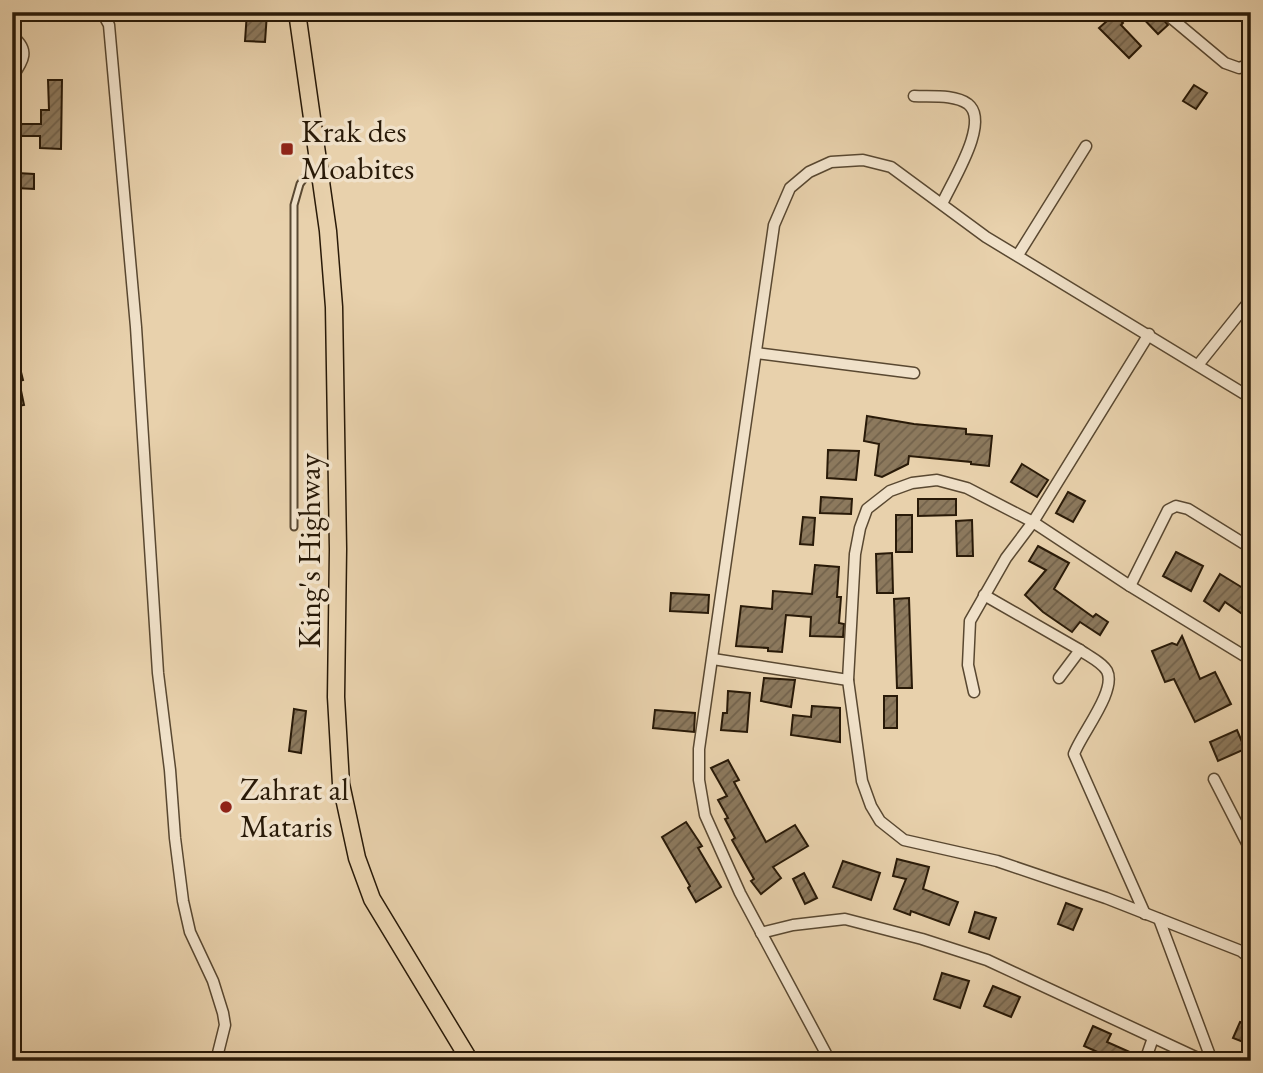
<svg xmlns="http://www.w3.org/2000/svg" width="1263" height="1073" font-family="'EB Garamond',serif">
<defs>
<pattern id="building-hatch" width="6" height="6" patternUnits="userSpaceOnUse" patternTransform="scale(1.75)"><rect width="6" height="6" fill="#8c795d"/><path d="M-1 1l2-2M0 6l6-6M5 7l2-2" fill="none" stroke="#72624b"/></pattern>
</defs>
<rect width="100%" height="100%" fill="#e8d1ac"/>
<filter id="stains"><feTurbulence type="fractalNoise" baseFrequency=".00286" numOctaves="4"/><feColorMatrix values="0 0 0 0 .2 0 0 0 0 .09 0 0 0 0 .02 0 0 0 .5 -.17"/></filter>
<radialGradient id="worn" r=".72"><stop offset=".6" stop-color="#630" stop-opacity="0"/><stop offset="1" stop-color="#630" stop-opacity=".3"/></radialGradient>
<g fill="url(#building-hatch)" stroke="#291a08" stroke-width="2">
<path d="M247,12L267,13L265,42L245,41Z"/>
<path d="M1137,12H1157L1168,25L1158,34Z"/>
<path d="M1115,14L1123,23L1121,25L1141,46L1129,58L1099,28Z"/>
<path d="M48,80H62L61,149L40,148V136H18V124H41V110H49Z"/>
<path d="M1194,85L1207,93L1196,109L1183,101Z"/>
<path d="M17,173L34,174V189L16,188Z"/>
<path d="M16,368H20L23,380L19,381L24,405L12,407V369Z"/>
<path d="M867,416L914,424L966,429V434L992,436L989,466L971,464V462L909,456L908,464L882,477L875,475L879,444L864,441Z"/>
<path d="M828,450L859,451L856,480L827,478Z"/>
<path d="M1022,464L1048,480L1037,497L1011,482Z"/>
<path d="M1068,492L1085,501L1073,522L1056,513Z"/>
<path d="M821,497L852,499L851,514L820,513Z"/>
<path d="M918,499H956V515L918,516Z"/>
<rect x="896" y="515" width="16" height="37"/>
<path d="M803,517L815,518L813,545L800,544Z"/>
<path d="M972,520L973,556H957L956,521Z"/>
<path d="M1038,546L1069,563L1054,589L1093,617L1096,614L1108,622L1100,635L1080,622L1072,632L1043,612L1025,595L1046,570L1029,561Z"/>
<path d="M1176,552L1203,566L1191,591L1163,576Z"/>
<path d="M892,553L893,593H877L876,554Z"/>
<path d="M815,565L839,567L837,597H841L839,623L844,624L843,637L810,636L811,617L786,615L782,652L768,651V648L736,646L741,606L772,609L773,591L812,594Z"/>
<path d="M1220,574L1251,593V620L1225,602L1219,611L1204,601Z"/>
<path d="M671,593L709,595L708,613L670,611Z"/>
<path d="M909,598L912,688H897L894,599Z"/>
<path d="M1182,636L1200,679L1215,672L1231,704L1195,722L1174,679L1165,682L1152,651L1172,643L1177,645Z"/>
<path d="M764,678L795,680L791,707L761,701Z"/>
<path d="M728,691L750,693L747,732L721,730L723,713H727Z"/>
<rect x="884" y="696" width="13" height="32"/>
<path d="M812,706L840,708V742L791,735L793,715L811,717Z"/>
<path d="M294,709L306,711L301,753L289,751Z"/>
<path d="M655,710L695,713L694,732L653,728Z"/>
<path d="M1237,730L1245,749L1218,761L1210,742Z"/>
<path d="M728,760L739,780L734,782L766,842L795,825L808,846L773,867L781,878L761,894L751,881L754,879L732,840L735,838L725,819L728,818L718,800L727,796L711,768Z"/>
<path d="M686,822L702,846L698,848L721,887L696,902L688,888L690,886L662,837Z"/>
<path d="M897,859L929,867L923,889L958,902L949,925L911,911L910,915L894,909L906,879L893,876Z"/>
<path d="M843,861L880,873L871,900L833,887Z"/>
<path d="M804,873L817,898L805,904L793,879Z"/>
<path d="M1066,903L1082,909L1073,930L1058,924Z"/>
<path d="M975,912L996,918L989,939L969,932Z"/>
<path d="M942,973L969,981L960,1008L934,999Z"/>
<path d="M993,986L1020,997L1011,1017L984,1006Z"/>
<path d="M1240,1022L1251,1026V1045L1233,1038Z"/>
<path d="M1093,1026L1111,1034L1107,1042L1132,1053L1128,1061H1108L1109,1057L1084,1046Z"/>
</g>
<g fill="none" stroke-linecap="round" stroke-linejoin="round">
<defs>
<path id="lane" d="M294,527V205L300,184L314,165"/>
<g id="street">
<path d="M102,12L109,25L136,327L158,673L170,770L175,838L183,901L190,932L213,981L223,1013L225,1025L216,1061"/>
<path d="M1164,12L1225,63L1239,68L1251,64"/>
<path d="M12,36C30,50 24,60 12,77"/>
<path d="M914,96C930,97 954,94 968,104C991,122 951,183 942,204"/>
<path d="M1018,255L1086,146"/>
<path d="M756,353L914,373"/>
<path d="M1198,365L1251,299"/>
<path d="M1130,586L1168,510L1176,506L1188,509L1251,548"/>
<path d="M984,595L1080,650L1059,678"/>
<path d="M1080,650C1088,656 1102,662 1107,671C1117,691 1081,734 1074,754L1145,914"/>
<path d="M713,659L848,680"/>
<path d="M1251,660L1130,586L1033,522L967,488L937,480L912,483L890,491L867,509L860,528L855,554L848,680L862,781L871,806L880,821L904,840L997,861L1106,898L1241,951L1251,959"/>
<path d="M974,692L968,665L970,621L1006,558L1033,522L1149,334"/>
<path d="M1214,779L1251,851"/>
<path d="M1159,919L1212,1061"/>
<path d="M761,933L793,925L845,919L922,939L987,960L1204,1061"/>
<path d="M12,939V963"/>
<path d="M830,1061L740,893L705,815L699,780V749L774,225L790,188L809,172L831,162L863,160L891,167L986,237L1251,398"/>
<path d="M1145,1061L1153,1038"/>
</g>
<path id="primary" d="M297,12L328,231L334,307L338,549L336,697L341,784L357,858L372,899L470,1061"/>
</defs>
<use href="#lane" stroke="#594831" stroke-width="9"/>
<use href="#street" stroke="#594831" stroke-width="13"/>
<use href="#primary" stroke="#291a08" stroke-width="19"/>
<use href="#lane" stroke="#f0e1c9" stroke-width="5"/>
<use href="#street" stroke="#f0e1c9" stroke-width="10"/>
<use href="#primary" stroke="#e8d1ac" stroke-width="16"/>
</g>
<g fill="#8f2418" stroke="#f0e1c9" stroke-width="2.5">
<rect x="280" y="142" width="14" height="14" rx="3.5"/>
<circle cx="226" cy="807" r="7"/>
</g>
<g text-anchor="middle" stroke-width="7" stroke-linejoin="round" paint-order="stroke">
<g font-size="32" fill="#291a08" stroke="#f0e1c9" text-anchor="start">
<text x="301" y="142">Krak des<tspan x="301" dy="37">Moabites</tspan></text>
<text x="240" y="800">Zahrat al<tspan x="240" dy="37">Mataris</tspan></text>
</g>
<g font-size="32" fill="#291a08" stroke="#f0e1c9">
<text transform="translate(309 551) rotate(-90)" y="11">King's Highway</text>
</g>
</g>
<rect width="1263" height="1073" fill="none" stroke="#e8d1ac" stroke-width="42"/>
<rect x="14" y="14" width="1235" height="1045" fill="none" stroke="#291a08" stroke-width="3.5"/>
<rect x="21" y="21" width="1221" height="1031" fill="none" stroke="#291a08" stroke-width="2"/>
<rect width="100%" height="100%" filter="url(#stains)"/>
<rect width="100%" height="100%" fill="url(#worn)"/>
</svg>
